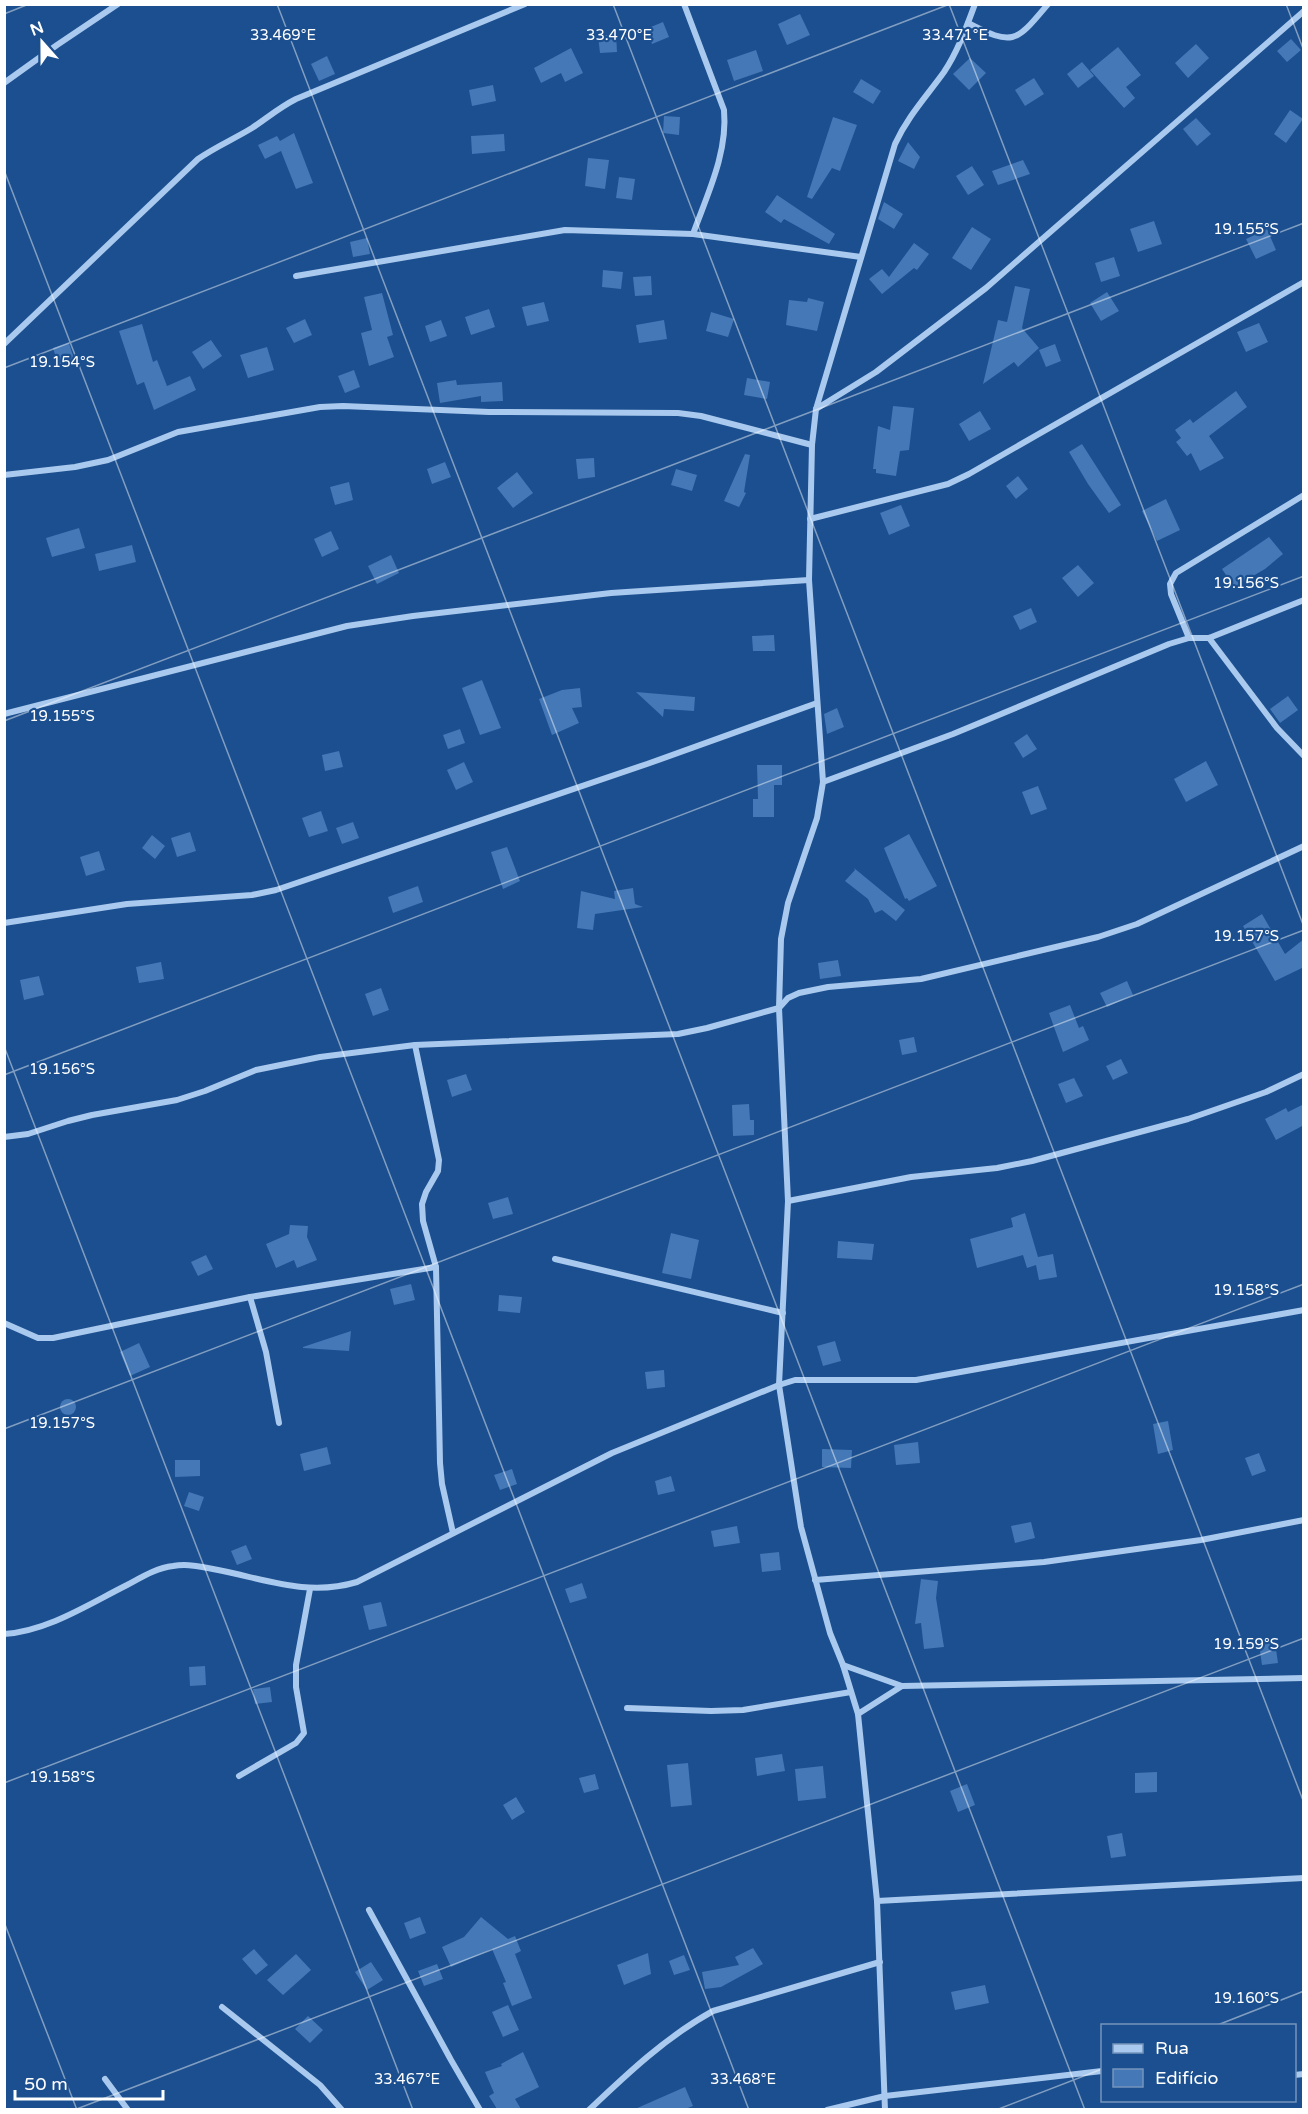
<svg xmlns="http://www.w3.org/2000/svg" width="1308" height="2114" font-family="'Varela Round',sans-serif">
<rect width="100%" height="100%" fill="#1b4f8f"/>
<g fill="#4478b7">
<path d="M800,14L810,35L787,45L778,24Z"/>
<path d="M663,22L669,37L652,44L646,29Z"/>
<path d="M616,34L617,52L600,53L598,36Z"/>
<path d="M1291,39L1301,50L1287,62L1277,51Z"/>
<path d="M1196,44L1209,58L1188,78L1175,63Z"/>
<path d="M1118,47L1141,75L1126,87L1135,98L1124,108L1090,70Z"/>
<path d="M571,48L583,73L565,82L561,73L541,83L534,68Z"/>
<path d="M756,50L763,71L734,81L727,60Z"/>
<path d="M327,56L335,74L319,81L311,64Z"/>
<path d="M970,58L986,73L969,90L953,74Z"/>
<path d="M1082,62L1094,76L1078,88L1067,74Z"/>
<path d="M1034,78L1044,94L1025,106L1015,90Z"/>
<path d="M861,79L881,91L873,104L853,92Z"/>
<path d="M493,85L496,101L472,106L469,90Z"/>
<path d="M1290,110L1303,119L1286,143L1274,134Z"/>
<path d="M664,116L680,117L679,135L663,133Z"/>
<path d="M833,117L857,125L840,171L832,168L812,199L807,197Z"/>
<path d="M1196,118L1211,134L1197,146L1183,129Z"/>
<path d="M294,133L313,183L296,189L281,151L265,159L258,145L277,136L280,141Z"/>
<path d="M504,134L505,151L472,154L471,136Z"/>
<path d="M908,142L920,157L914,169L898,161Z"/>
<path d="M588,158L609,160L605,189L585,186Z"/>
<path d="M1023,160L1030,174L998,185L992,171Z"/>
<path d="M972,166L984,185L968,195L956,176Z"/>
<path d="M619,177L635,179L632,200L616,198Z"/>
<path d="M777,195L835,234L829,244L784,219L781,223L765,212Z"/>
<path d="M884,202L903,214L894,229L878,219Z"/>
<path d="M1154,221L1162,244L1138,252L1130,229Z"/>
<path d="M972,227L991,239L971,270L952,258Z"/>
<path d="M1267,229L1276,250L1256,259L1246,239Z"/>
<path d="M367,238L370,254L353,257L350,242Z"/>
<path d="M914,243L929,254L917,270L914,268L882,294L869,279L882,269L889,277Z"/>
<path d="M1114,257L1120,276L1101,282L1095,263Z"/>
<path d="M603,270L623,272L621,289L602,287Z"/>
<path d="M651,276L652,295L635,296L633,277Z"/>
<path d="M1015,286L1030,289L1022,328L1039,348L1018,367L1014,362L983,384L998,320L1007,322Z"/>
<path d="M1107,292L1119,311L1101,321L1090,303Z"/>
<path d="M382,293L393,335L387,337L394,357L369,366L361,333L372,330L364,297Z"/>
<path d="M808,298L824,302L817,331L786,325L789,300L807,302Z"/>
<path d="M544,302L549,321L527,326L522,307Z"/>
<path d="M489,309L495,327L471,335L465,317Z"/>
<path d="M711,312L734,319L728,337L706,331Z"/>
<path d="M305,319L312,335L294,343L286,328Z"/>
<path d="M441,320L447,336L430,342L425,326Z"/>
<path d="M664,320L667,339L639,343L636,325Z"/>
<path d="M1259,323L1268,342L1246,352L1237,332Z"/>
<path d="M142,324L153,362L157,360L167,386L190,376L196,390L154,410L144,382L137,385L119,331Z"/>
<path d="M211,340L222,356L203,369L192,352Z"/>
<path d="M69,343L75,362L59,367L53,348Z"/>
<path d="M1055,344L1061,361L1046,367L1039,350Z"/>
<path d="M267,347L274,370L248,378L240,355Z"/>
<path d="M354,370L360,387L345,393L338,376Z"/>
<path d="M747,378L770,382L767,399L744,395Z"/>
<path d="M456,380L457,385L502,382L503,401L481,402V396L440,403L437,383Z"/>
<path d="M1236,391L1247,407L1209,436L1224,458L1200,471L1191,453L1187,456L1176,442L1181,438L1175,430L1190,419L1193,423Z"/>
<path d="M893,406L914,408L909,450L900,451L896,476L876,473V469H873L878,426L890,430Z"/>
<path d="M980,411L991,429L969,441L959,424Z"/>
<path d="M1082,444L1121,505L1109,513L1088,484L1069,452Z"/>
<path d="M745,454L750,455L744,492L746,493L739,507L724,501Z"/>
<path d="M594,458L595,477L578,479L576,459Z"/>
<path d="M445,462L451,477L432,484L427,469Z"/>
<path d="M676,469L697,475L692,491L671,485Z"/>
<path d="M517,472L533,493L513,508L497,488Z"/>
<path d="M1018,476L1028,489L1016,499L1006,486Z"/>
<path d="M349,482L353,500L335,505L330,487Z"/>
<path d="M1166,499L1180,530L1157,541L1142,511Z"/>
<path d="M901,505L910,526L889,535L880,513Z"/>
<path d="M79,528L85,548L52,557L46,538Z"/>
<path d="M331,531L339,549L322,557L314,539Z"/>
<path d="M1269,537L1283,554L1265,569L1234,587L1222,569Z"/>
<path d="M132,545L136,562L99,571L95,554Z"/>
<path d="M391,555L399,573L377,584L368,566Z"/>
<path d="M1078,565L1094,583L1078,597L1062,578Z"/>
<path d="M1031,608L1037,622L1020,630L1013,616Z"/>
<path d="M774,635L775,651H753L752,636Z"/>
<path d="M482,680L501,728L480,735L462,688Z"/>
<path d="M580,688L582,707L572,708L579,723L552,735L539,699L562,690Z"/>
<path d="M636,692L695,697L694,711L664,709L663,717Z"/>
<path d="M1288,696L1298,710L1280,723L1270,709Z"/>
<path d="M837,708L844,727L827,734L824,714Z"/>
<path d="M460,729L465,743L448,749L443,735Z"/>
<path d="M1027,734L1037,749L1023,758L1014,743Z"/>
<path d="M339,751L343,767L325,771L322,755Z"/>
<path d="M1206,761L1218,785L1186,802L1174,779Z"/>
<path d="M464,762L473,782L456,790L447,770Z"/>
<path d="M757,765H782V785H774V817H753V799H758Z"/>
<path d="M1038,786L1047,809L1031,815L1022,792Z"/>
<path d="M321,811L328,831L309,837L302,818Z"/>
<path d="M353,822L359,838L342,844L336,828Z"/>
<path d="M190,832L196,851L177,857L171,838Z"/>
<path d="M909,834L937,886L909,901L907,898L905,899L884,848Z"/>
<path d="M152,835L165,846L155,859L142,848Z"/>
<path d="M507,847L520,881L503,889L491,852Z"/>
<path d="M99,851L105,870L86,876L80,857Z"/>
<path d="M854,868L905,910L896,921L882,910L875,913L868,899L845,881L855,870Z"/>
<path d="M418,886L423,902L393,913L388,897Z"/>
<path d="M633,888L635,904L643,907L595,914L593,930L577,928L581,891L615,899L614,891Z"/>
<path d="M1262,914L1285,954L1304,939V967L1275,981L1243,926Z"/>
<path d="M838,960L841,976L820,979L818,963Z"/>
<path d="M161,962L164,979L139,983L136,967Z"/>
<path d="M39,976L44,995L24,1000L20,980Z"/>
<path d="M1127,981L1133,995L1107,1007L1100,993Z"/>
<path d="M381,988L389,1010L373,1016L365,994Z"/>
<path d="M1070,1005L1079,1028L1083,1026L1089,1040L1063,1052L1049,1013Z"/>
<path d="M914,1037L917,1052L902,1055L899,1040Z"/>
<path d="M1121,1059L1128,1073L1113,1080L1106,1066Z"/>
<path d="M466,1074L472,1090L452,1097L447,1080Z"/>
<path d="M1074,1078L1083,1096L1066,1103L1058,1084Z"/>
<path d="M749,1104L750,1120H754V1135L733,1136L732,1105Z"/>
<path d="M1304,1104V1125L1276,1140L1265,1119L1286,1108L1288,1112Z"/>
<path d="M508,1197L513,1214L493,1219L488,1203Z"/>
<path d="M1025,1213L1038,1257L1053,1254L1057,1277L1039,1280L1036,1265L1027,1268L1023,1255L977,1268L970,1239L1013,1227L1011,1218Z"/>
<path d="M290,1225L308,1226L307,1237L317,1260L297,1268L294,1260L276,1268L266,1244L289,1234Z"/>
<path d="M671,1233L699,1240L691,1279L662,1273Z"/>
<path d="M838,1241L874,1244L872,1260L837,1258Z"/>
<path d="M206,1255L213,1269L198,1276L191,1262Z"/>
<path d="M411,1284L415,1300L394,1305L390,1289Z"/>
<path d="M499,1295L522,1297L520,1313L498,1311Z"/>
<path d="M351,1331L349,1351L303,1348V1347Z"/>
<path d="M835,1341L841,1361L823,1366L817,1346Z"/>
<path d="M139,1343L150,1367L130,1376L120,1352Z"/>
<path d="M664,1370L665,1387L647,1389L645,1372Z"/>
<circle cx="68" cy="1407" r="8"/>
<path d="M1168,1421L1173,1450L1158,1454L1153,1424Z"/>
<path d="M918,1442L920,1463L896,1465L894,1445Z"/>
<path d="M327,1447L331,1464L304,1471L300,1454Z"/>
<path d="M822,1449L852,1450L851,1468L822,1467Z"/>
<path d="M1259,1453L1266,1471L1252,1476L1245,1458Z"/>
<path d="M175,1460H200V1476L175,1477Z"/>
<path d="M512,1469L517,1484L500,1490L494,1475Z"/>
<path d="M671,1476L675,1491L658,1495L655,1481Z"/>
<path d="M189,1492L204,1497L199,1511L184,1506Z"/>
<path d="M1031,1522L1035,1538L1015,1543L1011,1526Z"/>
<path d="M737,1526L740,1543L714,1547L711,1531Z"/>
<path d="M246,1545L252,1559L237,1565L231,1551Z"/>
<path d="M779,1552L781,1570L762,1572L760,1554Z"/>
<path d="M921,1579L938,1581L936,1598L944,1647L924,1649L921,1623L915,1624Z"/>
<path d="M582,1583L587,1598L570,1603L565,1589Z"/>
<path d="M381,1602L387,1626L369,1630L363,1606Z"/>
<path d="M1275,1642L1278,1663L1262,1665L1259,1644Z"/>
<path d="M205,1666L206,1685L190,1686L189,1667Z"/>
<path d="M270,1687L272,1702L255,1704L253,1689Z"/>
<path d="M782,1754L785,1771L757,1776L755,1758Z"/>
<path d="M688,1763L692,1805L671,1807L667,1765Z"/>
<path d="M823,1766L826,1798L798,1801L795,1769Z"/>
<path d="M1157,1772V1792L1135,1793V1773Z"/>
<path d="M595,1774L599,1789L584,1793L579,1778Z"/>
<path d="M967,1784L975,1805L958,1812L950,1791Z"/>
<path d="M516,1797L525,1812L512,1820L503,1805Z"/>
<path d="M1122,1833L1126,1856L1111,1858L1107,1836Z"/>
<path d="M420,1917L426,1933L410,1939L404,1923Z"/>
<path d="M481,1917L508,1939L515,1936L521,1951L515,1954L532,1998L512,2006L503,1983L506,1982L492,1949L451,1967L442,1947L464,1937Z"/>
<path d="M753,1948L763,1964L721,1987L705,1989L702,1972L739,1965L735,1957Z"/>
<path d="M254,1949L268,1965L256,1975L242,1959Z"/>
<path d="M648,1953L651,1974L624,1985L617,1965Z"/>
<path d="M296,1954L311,1970L283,1995L267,1980Z"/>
<path d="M684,1955L690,1970L674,1975L669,1961Z"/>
<path d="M371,1962L383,1980L367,1990L355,1972Z"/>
<path d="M437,1964L443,1979L424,1986L418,1971Z"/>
<path d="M985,1985L989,2003L955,2010L951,1992Z"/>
<path d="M508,2005L519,2030L503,2037L492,2012Z"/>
<path d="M308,2016L323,2030L310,2043L295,2029Z"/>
<path d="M523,2052L539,2087L515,2099L521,2109H497L489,2096L494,2093L485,2072L502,2066L501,2064Z"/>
<path d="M685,2087L693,2106L685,2109H635Z"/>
</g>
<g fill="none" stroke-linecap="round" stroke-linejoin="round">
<g stroke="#a9c9ee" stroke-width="6">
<path d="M684,4L724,110C728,153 707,195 693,234"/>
<path d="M975,4C966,28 958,51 944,72C926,97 908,116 895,144L816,409L812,445L809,580L823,782L817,818L788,903L781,939L779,1008L788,1201L779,1385L801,1527L830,1633L843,1665L858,1714L902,1686L1304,1678"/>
<path d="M968,23C1014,47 1016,42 1048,4"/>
<path d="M4,83L57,45L118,4"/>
<path d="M296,276L565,230L693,234L861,257"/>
<path d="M4,344L198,159C215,147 234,139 252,128C267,118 280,107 296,99L525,4"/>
<path d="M816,409L876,372L986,288L1304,11"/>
<path d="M4,475L75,467L108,460L178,432L320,407L343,406L489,412L678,413L701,416L812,445"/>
<path d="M810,519L948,484L969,474L1304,282"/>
<path d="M1189,638L1171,594L1170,584L1176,573L1304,495"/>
<path d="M1209,638L1277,728L1304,756"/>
<path d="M4,714L347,626L413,616L611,593L809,580"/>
<path d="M823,782L953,734L1169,644L1189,638H1209L1304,600"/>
<path d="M4,923L127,904L252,895L276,890L647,764L817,703"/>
<path d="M415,1045L439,1160L438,1171L426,1192L422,1204L423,1221L436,1267L440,1463L442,1484L453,1533"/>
<path d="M4,1137L28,1134L68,1121L92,1115L177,1100L205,1091L256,1070L320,1057L415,1045L678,1034L707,1028L779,1008L788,998L799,993L828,987L921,979L1098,937L1137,924L1304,846"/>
<path d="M788,1201L911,1177L997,1168L1032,1161L1188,1119L1266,1092L1304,1074"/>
<path d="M555,1259L783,1313"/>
<path d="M250,1297L266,1352L279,1423"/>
<path d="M4,1323L38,1338H53L250,1297L436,1267"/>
<path d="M815,1580L1044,1562L1201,1540L1304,1520"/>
<path d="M4,1634C48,1631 89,1604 127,1585C142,1577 156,1568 173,1566C190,1563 207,1568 223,1571C270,1581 310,1596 357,1582L612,1453L779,1385L795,1380H916L1304,1310"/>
<path d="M843,1665L902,1686"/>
<path d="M627,1708L711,1711L743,1710L851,1692"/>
<path d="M858,1714L877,1901L885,2110"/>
<path d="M239,1776L296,1743L304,1733L296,1687V1665L310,1589"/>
<path d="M877,1901L1304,1878"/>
<path d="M369,1910L451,2060L480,2110"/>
<path d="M222,2007L320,2085L342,2110"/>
<path d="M1294,2075L1304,2074"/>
<path d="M105,2079L128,2110"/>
<path d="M589,2110C628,2073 666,2037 713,2011L880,1962"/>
<path d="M827,2110L885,2096L1102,2071"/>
</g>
</g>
<path fill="none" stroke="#fff" stroke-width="1.5" stroke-opacity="0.45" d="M277,4L1085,2110M613,4L1304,1803M949,4L1304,927M1286,4L1304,51M4,14L29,4M4,170L749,2110M4,368L950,4M4,721L1304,223M4,1046L413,2110M4,1075L1304,576M4,1429L1304,930M4,1783L1304,1284M4,1922L77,2110M1215,2026L1304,1991M74,2110L1304,1638M996,2110L1102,2069"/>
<g font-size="15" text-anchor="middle" fill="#fff" stroke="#1b4f8f" stroke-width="4.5" stroke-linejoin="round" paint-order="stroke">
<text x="283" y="40">33.469°E</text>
<text x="619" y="40">33.470°E</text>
<text x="955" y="40">33.471°E</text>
<text x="1246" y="234">19.155°S</text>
<text x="62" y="367">19.154°S</text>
<text x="1246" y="588">19.156°S</text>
<text x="62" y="721">19.155°S</text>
<text x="1246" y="941">19.157°S</text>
<text x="62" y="1074">19.156°S</text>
<text x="1246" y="1295">19.158°S</text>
<text x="62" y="1428">19.157°S</text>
<text x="1246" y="1649">19.159°S</text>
<text x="62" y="1782">19.158°S</text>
<text x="1246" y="2003">19.160°S</text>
<text x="407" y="2084">33.467°E</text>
<text x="743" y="2084">33.468°E</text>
</g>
<rect width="1308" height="2114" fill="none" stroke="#ffffff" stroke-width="12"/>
<rect x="1101" y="2024" width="195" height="78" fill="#1b4f8f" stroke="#7695bc" stroke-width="1.5"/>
<rect x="1113" y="2044" width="30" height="9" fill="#a9c9ee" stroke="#7695bc" stroke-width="1.5"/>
<text x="1155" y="2054" font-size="18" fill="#ffffff">Rua</text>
<rect x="1113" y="2069" width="30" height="18" fill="#4478b7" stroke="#7695bc" stroke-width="1.5"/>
<text x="1155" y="2084" font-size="18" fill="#ffffff">Edifício</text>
<g transform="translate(42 42) rotate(339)" stroke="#1b4f8f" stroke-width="4.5" paint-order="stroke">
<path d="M0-4.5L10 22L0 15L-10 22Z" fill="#ffffff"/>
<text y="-9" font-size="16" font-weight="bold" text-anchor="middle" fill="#ffffff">N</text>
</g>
<path d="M15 2090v9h148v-9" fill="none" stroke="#ffffff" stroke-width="3"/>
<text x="24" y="2090" font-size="18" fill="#ffffff" stroke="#1b4f8f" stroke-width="4.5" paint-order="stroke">50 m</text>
</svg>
